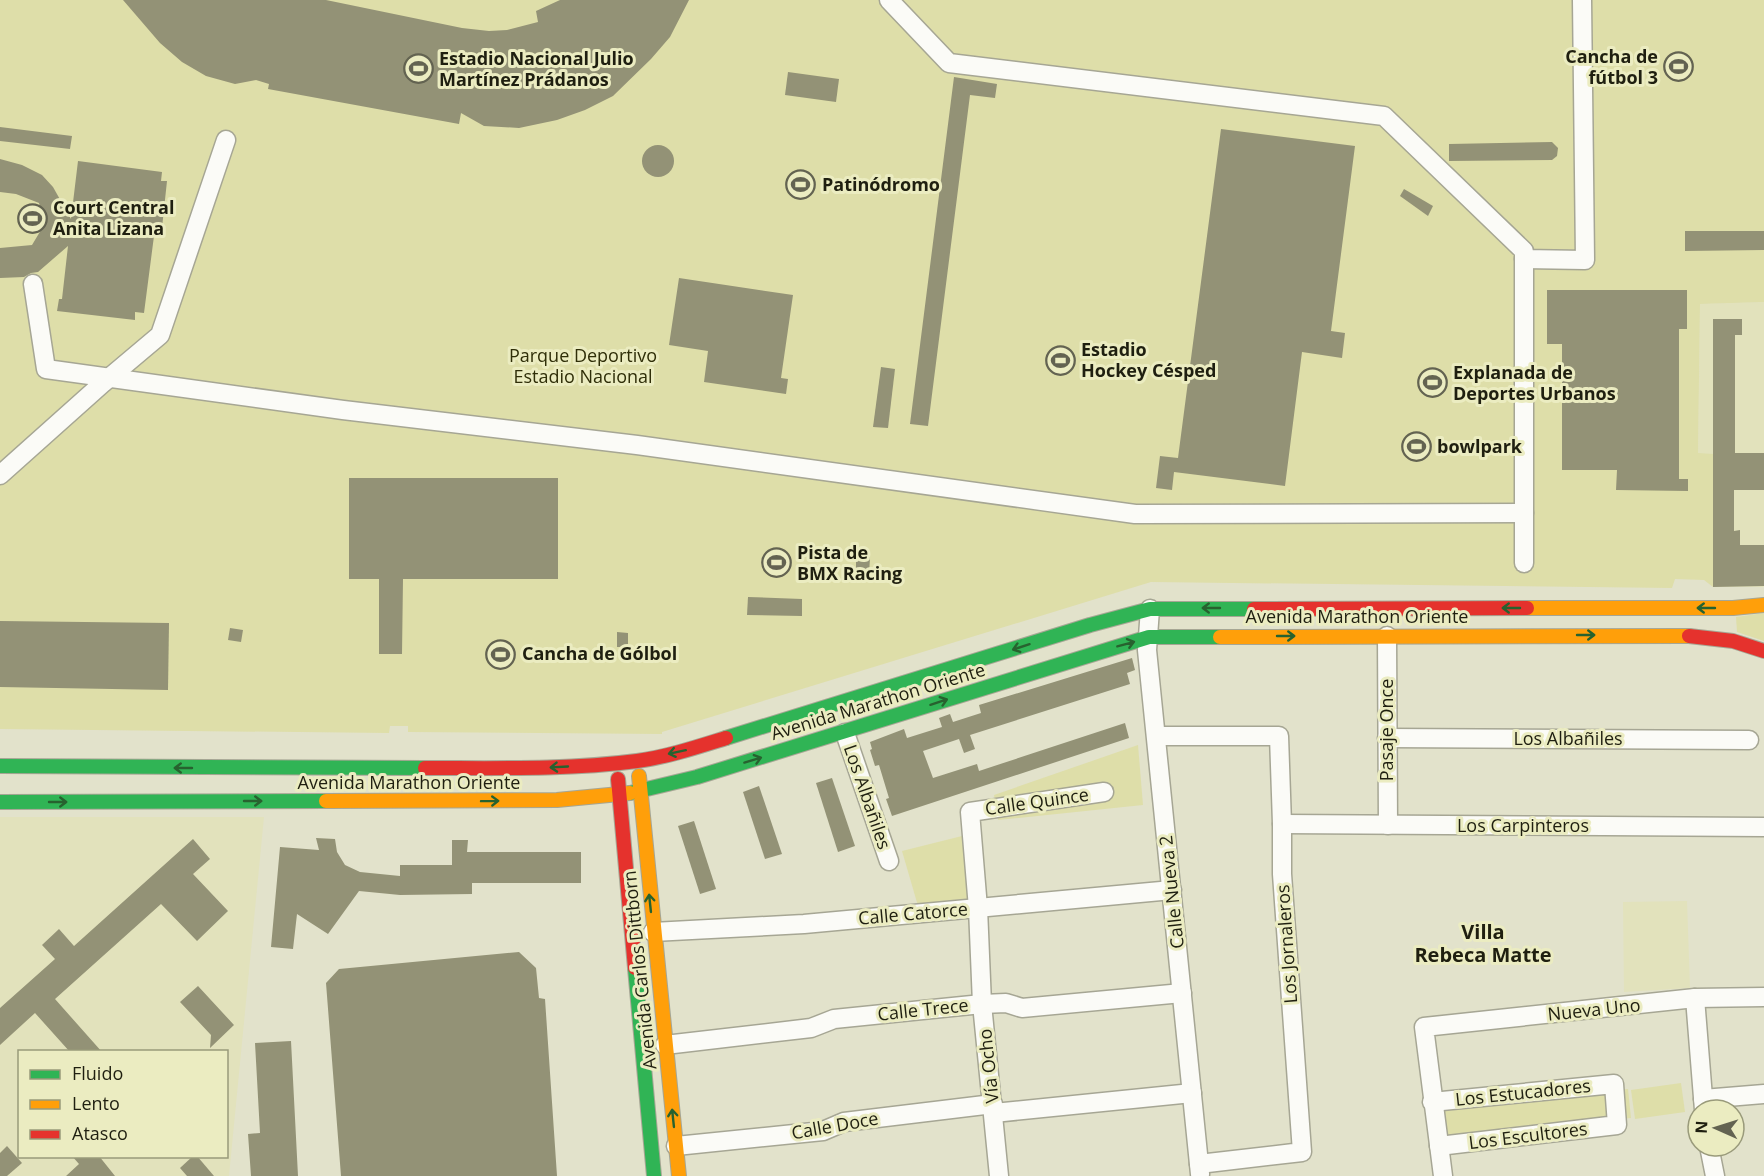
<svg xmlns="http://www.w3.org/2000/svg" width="1764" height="1176" font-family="'Open Sans',sans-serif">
<rect width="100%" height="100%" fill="#e2e2cb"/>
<g fill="#e2e2bc" fill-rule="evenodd">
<path d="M1764,302V587H1713V455L1698,454L1700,304Z"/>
<path d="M0,817H264L229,1176H0ZM20,1052H226V1156H20Z"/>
<path d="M1687,901L1690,988L1624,992L1623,902Z"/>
</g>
<g fill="#dedea9">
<path d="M0,0H1764V302L1700,304L1698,453L1713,454V587L1704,580L1675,579L1672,588L1151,582L662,732V734L408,732V726H390L389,733L0,729Z"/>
<path d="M1764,613V641L1737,632L1736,617Z"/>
<path d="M1138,745L1143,805L998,820L994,795Z"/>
<path d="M966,835L972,899L918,906L902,851Z"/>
<path d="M1681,1083L1685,1112L1635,1119L1631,1090Z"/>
<path d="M1628,1089L1631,1118L1443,1136L1439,1106Z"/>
</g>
<g fill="#939276">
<path d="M123,0H326L462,28L489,31L507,30L538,22L536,11L560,0H689L670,37L651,59L613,96L585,110L557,120L519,128L484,126L461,113L459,124L268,89L269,84L256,80L235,84L206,76L182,62L160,43Z"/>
<path d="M788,72L839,79L836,102L785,95Z"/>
<path d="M954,77L997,84L995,98L970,95L928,426L910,424Z"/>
<path d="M0,127L72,136L70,149L0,141Z"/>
<path d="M1221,129L1355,146L1331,331L1345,333L1342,358L1302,352L1285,486L1174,472L1172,490L1156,488L1160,456L1178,458Z"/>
<path d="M1552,142L1558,148L1557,156L1552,160L1449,161V144Z"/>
<circle cx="658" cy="161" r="16"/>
<path d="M0,159L22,165L42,175L53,187L71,219L78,161L162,172L161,181H167L161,237L154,236L144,313L135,312V320L57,311L59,299H62L68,246L38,272L31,273L24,277L0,278V248L32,245L41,230L43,220L39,203L16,194L0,192Z"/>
<path d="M1404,189L1433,206L1428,216L1400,196Z"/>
<path d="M1685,231H1764V250L1685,251Z"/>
<path d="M679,278L793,295L781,378L788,379L786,394L704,382L708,351L669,345Z"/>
<path d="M1547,290H1687V329H1679V479H1688V491L1616,490L1617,470H1562V344H1547Z"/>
<path d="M1713,319H1742V335H1735V453H1764V490H1734V531L1740,530V545H1764V586L1713,587Z"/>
<path d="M881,367L895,369L888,428L873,427Z"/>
<path d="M349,478H558V579H403L402,654H379V579H349Z"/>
<path d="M856,556L870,557L869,576L856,575Z"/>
<path d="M748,597L802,599V616L747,615Z"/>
<path d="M0,621L169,623L168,690L0,687Z"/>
<path d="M230,628L243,630L241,642L228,640Z"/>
<path d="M617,632L628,633V647H617Z"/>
<path d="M1132,658L1135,670L1127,673L1130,684L970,735L975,749L964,753L959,739L923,751L933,778L977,764L979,771L1125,723L1129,738L892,816L886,799L889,798L879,765L875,766L870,750L872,749L870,742L904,729L907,738L942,727L939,718L950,714L953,722L981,713L979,705Z"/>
<path d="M832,778L855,846L838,852L816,783Z"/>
<path d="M759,786L782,854L765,859L743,792Z"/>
<path d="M694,821L716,889L700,894L678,826Z"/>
<path d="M316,838L335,839L337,852L345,865L360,872L400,876V865H452V840H468L467,852H581V883H472V894L400,895L359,891L328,934L297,914L293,949L271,947L280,847L319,850Z"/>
<path d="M193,839L210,859L193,874L228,911L197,941L161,904L55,999L102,1052H70L35,1013L0,1045V1008L55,959L42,945L59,929L74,946Z"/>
<path d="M519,952L536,968L539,998L545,999L557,1176H341L326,983L339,969Z"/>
<path d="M198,986L234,1025L210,1048L211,1035L180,1002Z"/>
<path d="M291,1041L298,1176H251L248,1134L260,1133L255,1043Z"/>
<path d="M7,1146L22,1163L7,1176H0V1153Z"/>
<path d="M72,1156H99L115,1176H66L79,1164Z"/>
<path d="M193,1156H197L214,1176H187L180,1168Z"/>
</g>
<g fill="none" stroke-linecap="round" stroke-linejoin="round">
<defs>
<g id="street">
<path d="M889,0L949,63L1384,116L1524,251V259L1585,260L1582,0"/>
<path d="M1524,259V563"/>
<path d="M33,284L46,369L343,410L637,445L1135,514L1524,513"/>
<path d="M0,475L103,383L160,335L226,140"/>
<path d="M1150,609L1147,650L1200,1174"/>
<path d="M1387,636L1388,825"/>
<path d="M845,733L889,861"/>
<path d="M1157,736H1279L1282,824V874L1302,1152L1199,1164"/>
<path d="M1387,738L1749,740"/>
<path d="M1282,824L1764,827"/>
<path d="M653,932L804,924L1172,890"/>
<path d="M1695,998L1704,1110"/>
<path d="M665,1045L811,1028L834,1019L982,1004L1006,1003L1022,1008L1182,993"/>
<path d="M1703,1099L1764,1094"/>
<path d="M1432,1102L1614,1084L1617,1125L1439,1146"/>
<path d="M994,1113L1192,1093"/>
<path d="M676,1146L823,1131L844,1122L993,1104"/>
<path d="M1709,1146L1715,1176"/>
<path d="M999,1176L982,1004L978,908L970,812L1104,792"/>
<path d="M1443,1176L1424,1027L1695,998L1764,997"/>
</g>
<g id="fast">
<path d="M726,738L1090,625L1150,609H1254"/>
<path d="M0,766L425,768"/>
<path d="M630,793L697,777L1149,637H1220"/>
<path d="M0,802L326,801"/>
<path d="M635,968L654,1176"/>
</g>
<g id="slow">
<path d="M1527,608H1733L1764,605"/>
<path d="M1220,637L1689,636"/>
<path d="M639,776L679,1176"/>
<path d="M326,801L557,800L630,793"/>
</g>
<g id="jam">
<path d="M1254,609L1527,608"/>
<path d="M1689,636L1733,641L1764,651"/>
<path d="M425,768C496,768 567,770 637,761C667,757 697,747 726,738"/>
<path d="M618,779L635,968"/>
</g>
</defs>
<use href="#street" stroke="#a6a694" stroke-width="21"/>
<use href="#fast" stroke="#a6a694" stroke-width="16"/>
<use href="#slow" stroke="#a6a694" stroke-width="16"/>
<use href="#jam" stroke="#a6a694" stroke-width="16"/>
<use href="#street" stroke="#fbfbf7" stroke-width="18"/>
<use href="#fast" stroke="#30b455" stroke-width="14"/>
<use href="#slow" stroke="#ff9f0a" stroke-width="14"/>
<use href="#jam" stroke="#e5322d" stroke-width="14"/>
</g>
<defs><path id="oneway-shaft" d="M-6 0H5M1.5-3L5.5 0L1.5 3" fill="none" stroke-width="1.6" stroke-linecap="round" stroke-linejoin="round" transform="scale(1.5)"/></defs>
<g stroke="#27622f">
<use href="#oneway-shaft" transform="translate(1211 608) rotate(-180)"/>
<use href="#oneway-shaft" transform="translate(1511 608) rotate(-180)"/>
<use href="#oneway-shaft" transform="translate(1706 608) rotate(180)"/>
<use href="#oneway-shaft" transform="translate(1586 635)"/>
<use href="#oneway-shaft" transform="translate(1286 636)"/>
<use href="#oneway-shaft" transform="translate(1126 644) rotate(-15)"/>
<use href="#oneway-shaft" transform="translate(1021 647) rotate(162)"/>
<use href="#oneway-shaft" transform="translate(939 702) rotate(-18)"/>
<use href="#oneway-shaft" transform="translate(677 752) rotate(168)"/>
<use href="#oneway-shaft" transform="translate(753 760) rotate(-17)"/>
<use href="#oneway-shaft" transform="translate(559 767) rotate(177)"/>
<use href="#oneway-shaft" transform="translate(183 768) rotate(-180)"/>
<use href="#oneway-shaft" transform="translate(253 801)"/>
<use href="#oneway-shaft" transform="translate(490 801) rotate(-1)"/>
<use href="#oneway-shaft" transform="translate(58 802)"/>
<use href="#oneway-shaft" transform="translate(650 903) rotate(-96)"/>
<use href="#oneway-shaft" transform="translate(673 1118) rotate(-96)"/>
</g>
<defs>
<symbol id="stadium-ring" viewBox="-11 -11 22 22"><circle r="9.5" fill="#ebecc1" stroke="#636351" stroke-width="1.5"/><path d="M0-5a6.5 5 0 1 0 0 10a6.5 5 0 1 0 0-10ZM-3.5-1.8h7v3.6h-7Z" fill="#636351"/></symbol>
</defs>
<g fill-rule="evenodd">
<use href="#stadium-ring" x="1662" y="50" width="33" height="33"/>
<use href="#stadium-ring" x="402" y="52" width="33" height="33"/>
<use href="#stadium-ring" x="784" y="168" width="33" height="33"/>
<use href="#stadium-ring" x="16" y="202" width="33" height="33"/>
<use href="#stadium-ring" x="1044" y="344" width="33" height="33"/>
<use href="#stadium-ring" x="1416" y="366" width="33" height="33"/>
<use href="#stadium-ring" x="1400" y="430" width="33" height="33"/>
<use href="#stadium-ring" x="760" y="546" width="33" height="33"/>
<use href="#stadium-ring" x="484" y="638" width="33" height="33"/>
</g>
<g text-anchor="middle" stroke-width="6" stroke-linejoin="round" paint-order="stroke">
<g font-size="18" font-weight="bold" fill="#1f1f10" stroke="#ebecc1" text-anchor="start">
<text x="1658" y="63" text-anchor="end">Cancha de<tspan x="1658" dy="21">fútbol 3</tspan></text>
<text x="439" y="65">Estadio Nacional Julio<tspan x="439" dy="21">Martínez Prádanos</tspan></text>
<text x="822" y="191">Patinódromo</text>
<text x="53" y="214">Court Central<tspan x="53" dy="21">Anita Lizana</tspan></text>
<text x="1081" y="356">Estadio<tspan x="1081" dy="21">Hockey Césped</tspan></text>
<text x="1453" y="379">Explanada de<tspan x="1453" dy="21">Deportes Urbanos</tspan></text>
<text x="1437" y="453">bowlpark</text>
<text x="797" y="559">Pista de<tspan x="797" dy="21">BMX Racing</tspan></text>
<text x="522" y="660">Cancha de Gólbol</text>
</g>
<g font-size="18" fill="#2f2e08" stroke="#ebecc1">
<text x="583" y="362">Parque Deportivo<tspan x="583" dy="21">Estadio Nacional</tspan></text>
</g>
<g font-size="18" fill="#1f1f10" stroke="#ebecc1">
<text x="1357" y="623">Avenida Marathon Oriente</text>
<text transform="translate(878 702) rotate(-17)" y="6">Avenida Marathon Oriente</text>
<text transform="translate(1387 730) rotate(-90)" y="6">Pasaje Once</text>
<text x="1568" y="745">Los Albañiles</text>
<text x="409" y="789">Avenida Marathon Oriente</text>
<text transform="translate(867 797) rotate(71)" y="6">Los Albañiles</text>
<text transform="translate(1037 802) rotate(-8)" y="6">Calle Quince</text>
<text x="1523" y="832">Los Carpinteros</text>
<text transform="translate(1172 892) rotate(-96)" y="6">Calle Nueva 2</text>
<text transform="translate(913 914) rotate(-5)" y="6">Calle Catorce</text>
<text transform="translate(1287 944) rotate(-94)" y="6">Los Jornaleros</text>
<text transform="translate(640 970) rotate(-96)" y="6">Avenida Carlos Dittborn</text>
<text transform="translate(923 1010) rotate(-6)" y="6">Calle Trece</text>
<text transform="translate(1594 1010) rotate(-6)" y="6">Nueva Uno</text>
<text transform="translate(989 1066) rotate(-96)" y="6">Vía Ocho</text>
<text transform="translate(1523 1093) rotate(-6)" y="6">Los Estucadores</text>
<text transform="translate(835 1126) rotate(-10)" y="6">Calle Doce</text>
<text transform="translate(1528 1136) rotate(-7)" y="6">Los Escultores</text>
</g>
<g font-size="20" font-weight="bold" fill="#1f1f10" stroke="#ebecc1">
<text x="1483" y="939">Villa<tspan x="1483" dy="23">Rebeca Matte</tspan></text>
</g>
</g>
<rect x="18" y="1050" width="210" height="108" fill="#ebecc1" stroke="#999a7a" stroke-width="1.5"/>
<rect x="30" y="1070" width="30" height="9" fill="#30b455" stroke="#999a7a" stroke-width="1.5"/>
<text x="72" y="1080" font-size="18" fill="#1f1f10">Fluido</text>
<rect x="30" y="1100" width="30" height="9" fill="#ff9f0a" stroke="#999a7a" stroke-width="1.5"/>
<text x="72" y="1110" font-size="18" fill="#1f1f10">Lento</text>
<rect x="30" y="1130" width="30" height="9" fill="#e5322d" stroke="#999a7a" stroke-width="1.5"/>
<text x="72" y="1140" font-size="18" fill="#1f1f10">Atasco</text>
<g transform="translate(1716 1128) rotate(273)"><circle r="28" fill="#ebecc1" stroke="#999a7a" stroke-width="1.5"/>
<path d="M0-4.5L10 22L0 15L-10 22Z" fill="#636351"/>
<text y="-9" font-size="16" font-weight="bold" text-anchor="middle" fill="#1f1f10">N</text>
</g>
</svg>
